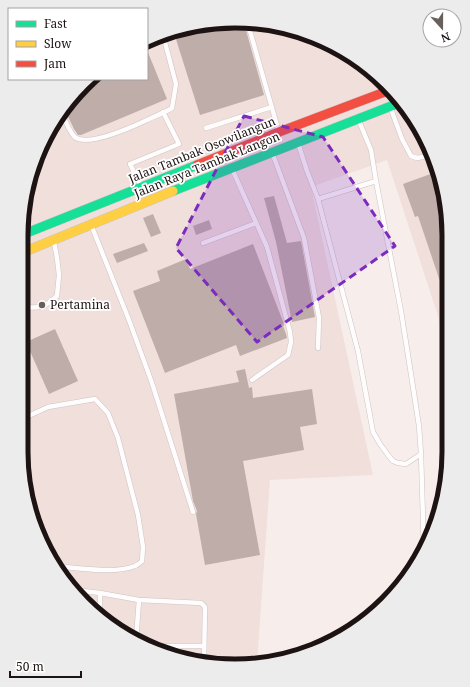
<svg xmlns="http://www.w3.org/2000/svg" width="470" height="687" font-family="'Noto Serif',serif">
<rect width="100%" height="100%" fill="#f7eeec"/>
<path fill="#f1dfdb" d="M235,21L317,37L386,84L433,153L449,235L447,373L439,319L387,160L311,187L373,475L270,480L257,663L221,666L153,650L105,622L57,571L32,521L21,452L25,193L43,140L84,84L91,79H147V41L153,37Z"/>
<g fill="#bfada9">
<path d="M235,21L244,23L264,95L200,115L174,33Z"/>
<path d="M147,50L167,99L81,135H78L74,129L65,110L84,84L91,79H147Z"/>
<path d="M436,172L449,235L448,302H447L418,216L415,217L403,184Z"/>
<path d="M274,196L287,243L301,241L315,317L292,322L276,242L264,198Z"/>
<path d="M153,214L161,233L151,237L143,218Z"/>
<path d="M209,220L212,229L196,235L193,226Z"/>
<path d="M144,243L148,251L117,263L113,254Z"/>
<path d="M253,244L284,324V326H283L286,334L287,338L240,356L236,345L165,373L133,291L160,281L157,271L186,259L190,269Z"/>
<path d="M55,329L78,381L49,394L26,342Z"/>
<path d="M245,369L249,388L252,387L253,398L312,389L317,424L300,427L304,450L243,461L260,555L205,565L196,514L197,511L193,501L174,394L239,382L236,371Z"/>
</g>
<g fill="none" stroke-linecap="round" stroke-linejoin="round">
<defs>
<g id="lane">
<path d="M248,24L278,129"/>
<path d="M391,109L402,139L411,156L417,158L433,155"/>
<path d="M62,113C65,120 70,134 76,138C91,146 132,127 147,120C155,116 164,113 172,108L176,84L163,35"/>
<path d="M359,121L371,150L376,181L401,311L413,387L419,426L421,454L424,551"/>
<path d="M206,128L272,107"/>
<path d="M299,146L307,171L318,199L376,181"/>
<path d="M273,155L304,238L319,318L318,348"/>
<path d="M233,171L267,247L290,332L291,342L288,355L252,380"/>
<path d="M140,184L130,164L179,144L163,112"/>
<path d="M318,199L358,351L373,432L380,444L388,455L393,461L398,463L406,464L421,454"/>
<path d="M92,227L129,320L152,383L193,512"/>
<path d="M203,243L256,223"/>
<path d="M23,307C40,309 45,307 57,296L59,275L57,258L54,242"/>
<path d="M22,419L48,407L95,399L108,413L118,438L138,515L143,547L142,561C140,563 138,565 135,566C115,574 76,568 55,566"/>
<path d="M74,590L100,593L139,600L201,603L205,607L204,662"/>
<path d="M100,616V593"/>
<path d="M136,640L139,600"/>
<path d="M147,646H204"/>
</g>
<g id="fast">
<path d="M173,191L399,103"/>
<path d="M24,234L197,165"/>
</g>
<path id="slow" d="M24,252L173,191"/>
<path id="jam" d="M197,165L279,132L390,90"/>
</defs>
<use href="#lane" stroke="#cdc4c2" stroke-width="5.5"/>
<use href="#fast" stroke="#cdc4c2" stroke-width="10"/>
<use href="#slow" stroke="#cdc4c2" stroke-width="10"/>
<use href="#jam" stroke="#cdc4c2" stroke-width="10"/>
<use href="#lane" stroke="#fefcfc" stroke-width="4.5"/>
<use href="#fast" stroke="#16e098" stroke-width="9"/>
<use href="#slow" stroke="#ffcf43" stroke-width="9"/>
<use href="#jam" stroke="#f24e42" stroke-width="9"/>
</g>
<path fill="#7b2cbf" fill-opacity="0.2" stroke="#7b2cbf" stroke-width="3" stroke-dasharray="8 5" stroke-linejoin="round" d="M244,116L323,137L395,246L257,342L176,248Z"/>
<circle fill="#69605e" stroke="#fff" stroke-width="1.5" cx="42" cy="305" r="4"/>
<g text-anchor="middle" stroke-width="3.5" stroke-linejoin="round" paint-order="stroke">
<g font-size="12" fill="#1c1312" stroke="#fff">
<text transform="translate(202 150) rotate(-22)" y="4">Jalan Tambak Osowilangun</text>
<text transform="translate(207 165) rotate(-22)" y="4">Jalan Raya Tambak Langon</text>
</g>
<g font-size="12" fill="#1c1312" stroke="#fff" text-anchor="start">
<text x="50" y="309">Pertamina</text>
</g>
</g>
<path d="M0 0H470V687H0ZM235 28H235A207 207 0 0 1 442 235V452A207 207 0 0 1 235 659H235A207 207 0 0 1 28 452V235A207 207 0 0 1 235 28Z" fill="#edecec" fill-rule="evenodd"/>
<path fill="none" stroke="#1c1312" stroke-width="5" d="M235 28H235A207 207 0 0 1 442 235V452A207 207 0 0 1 235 659H235A207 207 0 0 1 28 452V235A207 207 0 0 1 235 28Z"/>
<rect x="8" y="8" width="140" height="72" fill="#ffffff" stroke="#a4a1a0"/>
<rect x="16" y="21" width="20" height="6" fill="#16e098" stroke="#a4a1a0"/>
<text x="44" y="28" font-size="12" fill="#1c1312">Fast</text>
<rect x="16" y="41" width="20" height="6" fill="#ffcf43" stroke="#a4a1a0"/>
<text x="44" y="48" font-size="12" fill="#1c1312">Slow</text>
<rect x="16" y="61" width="20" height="6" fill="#f24e42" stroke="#a4a1a0"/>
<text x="44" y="68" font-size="12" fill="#1c1312">Jam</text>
<g transform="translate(442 28) rotate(159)"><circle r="19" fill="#ffffff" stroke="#a4a1a0"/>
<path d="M0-3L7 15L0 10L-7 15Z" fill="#69605e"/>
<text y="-6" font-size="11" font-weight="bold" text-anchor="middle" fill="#1c1312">N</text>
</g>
<path d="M10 671v6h71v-6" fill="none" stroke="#1c1312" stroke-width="2"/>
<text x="16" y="671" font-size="12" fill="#1c1312" stroke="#ffffff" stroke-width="3" paint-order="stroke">50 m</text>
</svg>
